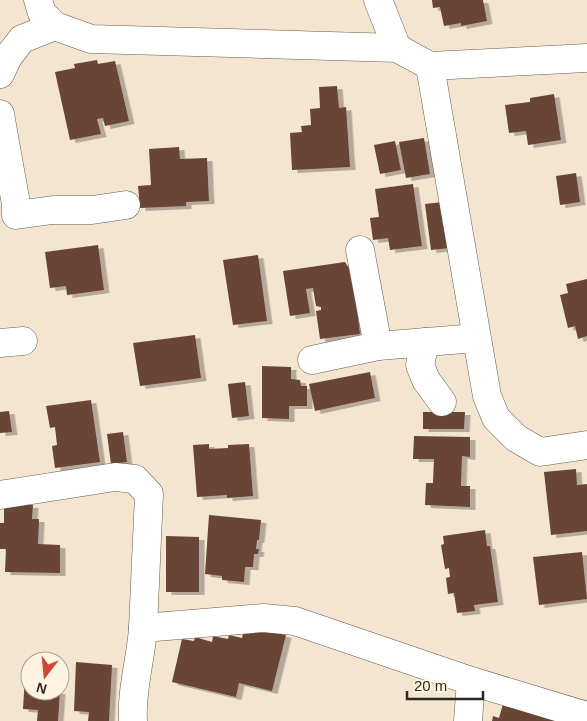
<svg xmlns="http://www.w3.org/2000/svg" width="587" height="721" font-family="Arial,sans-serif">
<defs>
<filter id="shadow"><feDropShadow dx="5.5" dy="3" stdDeviation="0" flood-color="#0004"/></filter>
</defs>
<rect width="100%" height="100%" fill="#f4e5d0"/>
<g fill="#674536" filter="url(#shadow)">
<path d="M432,0H483L487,21L461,26V23L444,26L440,7L433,8Z"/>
<path d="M97,60L98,64L115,61L129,121L105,126L103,118L97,119L101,134L70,140L55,72L75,68L74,64Z"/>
<path d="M337,86L339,108L346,107L350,167L292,170L290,133L302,132L301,126L311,125L310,109L320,108L319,87Z"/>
<path d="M554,94L561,140L528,145L526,131L509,133L505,105L530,102V98Z"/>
<path d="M424,138L430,174L406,178L399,142Z"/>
<path d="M395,141L401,170L380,174L374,145Z"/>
<path d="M179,147L180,159L207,158L209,201L186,202V206L140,208L138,186L151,185L149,149Z"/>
<path d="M576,173L580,202L560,205L556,176Z"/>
<path d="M413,184L422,246L390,250L388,238L373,240L370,218L379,217L375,189Z"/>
<path d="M443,202L449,248L431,250L425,204Z"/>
<path d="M98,245L104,290L67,295L66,286L50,288L45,252Z"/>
<path d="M258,255L267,321L233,325L223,260Z"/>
<path d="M345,262L348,267L352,269L360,334L320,339L316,311L321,310V307L316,306L313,288L306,289L310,313L290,316L283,271Z"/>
<path d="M587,279V336L578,339L575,326L568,328L560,295L568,293L566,284Z"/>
<path d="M195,335L201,378L140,386L133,343Z"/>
<path d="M262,366L291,367V379L300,380L301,386H307V406H289V419L262,418Z"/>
<path d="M370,372L375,398L315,411L309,384Z"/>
<path d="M245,382L249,416L232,418L228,384Z"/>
<path d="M91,400L100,462L55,468L52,446L57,445L55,427L50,428L46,406Z"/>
<path d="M9,411L12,432L0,433V412Z"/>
<path d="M423,412H465L464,429H423Z"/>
<path d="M123,432L127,462L111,464L107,434Z"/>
<path d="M414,436L470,437V457L462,456L461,486H470V507L425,505L426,483H433L434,459H413Z"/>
<path d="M209,444V449L228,448V445L249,444L253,496L227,498V495L197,497L193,445Z"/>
<path d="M576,469L577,485L587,484V531L551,535L544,472Z"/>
<path d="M4,504L33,505L32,519H39L38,544L60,545V573L5,572L6,549H0V523H4Z"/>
<path d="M209,515L261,520L259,540H257L256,549H259L258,554H254L253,567H245L244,582L222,580V576L205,574Z"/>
<path d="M485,530L487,546H490L498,602L474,605L475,611L457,613L454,593L448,594L446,578L450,577L449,568L445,569L441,545L444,544L443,536Z"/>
<path d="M166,536L199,537V592H166Z"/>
<path d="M582,552L587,599L539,605L533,557Z"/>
<path d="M245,625L286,635L272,691L239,683L236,697L172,682L182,639L194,641L195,637L212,642L213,636L228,639L229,635L242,638Z"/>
<path d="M26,660L30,661V691H60L58,721H37L38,710L23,709Z"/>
<path d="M76,662L112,665L109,721H88L89,712L74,711Z"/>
<path d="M503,704L565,721H492L493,716L499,718Z"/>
</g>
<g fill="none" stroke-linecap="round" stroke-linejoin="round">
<defs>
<g id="minor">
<path d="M38,0L42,13L55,26L91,39L397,48L430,66L587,58"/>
<path d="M378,0L397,48"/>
<path d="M430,66L487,396L496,418L516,438L540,452L587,445"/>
<path d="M0,74L8,57L22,39L55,26"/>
<path d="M0,114L16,204V215L53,210H92L126,205"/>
<path d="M360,250L378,346"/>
<path d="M425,342L420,365L426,380L442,402"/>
<path d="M0,343L23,341"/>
<path d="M312,360L378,346L476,338"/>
<path d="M0,495L115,477L135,479L149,494L143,628"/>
<path d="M133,721C131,690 141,659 143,628L263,618L295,621L471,681L587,716"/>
<path d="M468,721L471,681"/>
</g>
</defs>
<use href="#minor" stroke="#695c4a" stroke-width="29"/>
<use href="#minor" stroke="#fff" stroke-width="28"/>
</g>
<g transform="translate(45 676) rotate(196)"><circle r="24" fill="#fff3e2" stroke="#aba194"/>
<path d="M0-4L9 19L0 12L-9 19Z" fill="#d24534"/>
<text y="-8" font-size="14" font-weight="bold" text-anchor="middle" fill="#2c271f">N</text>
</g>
<path d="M407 691v8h76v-8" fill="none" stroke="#2c271f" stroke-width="2.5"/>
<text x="414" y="691" font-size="15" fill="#2c271f" stroke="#fff3e2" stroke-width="4" paint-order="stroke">20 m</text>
</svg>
